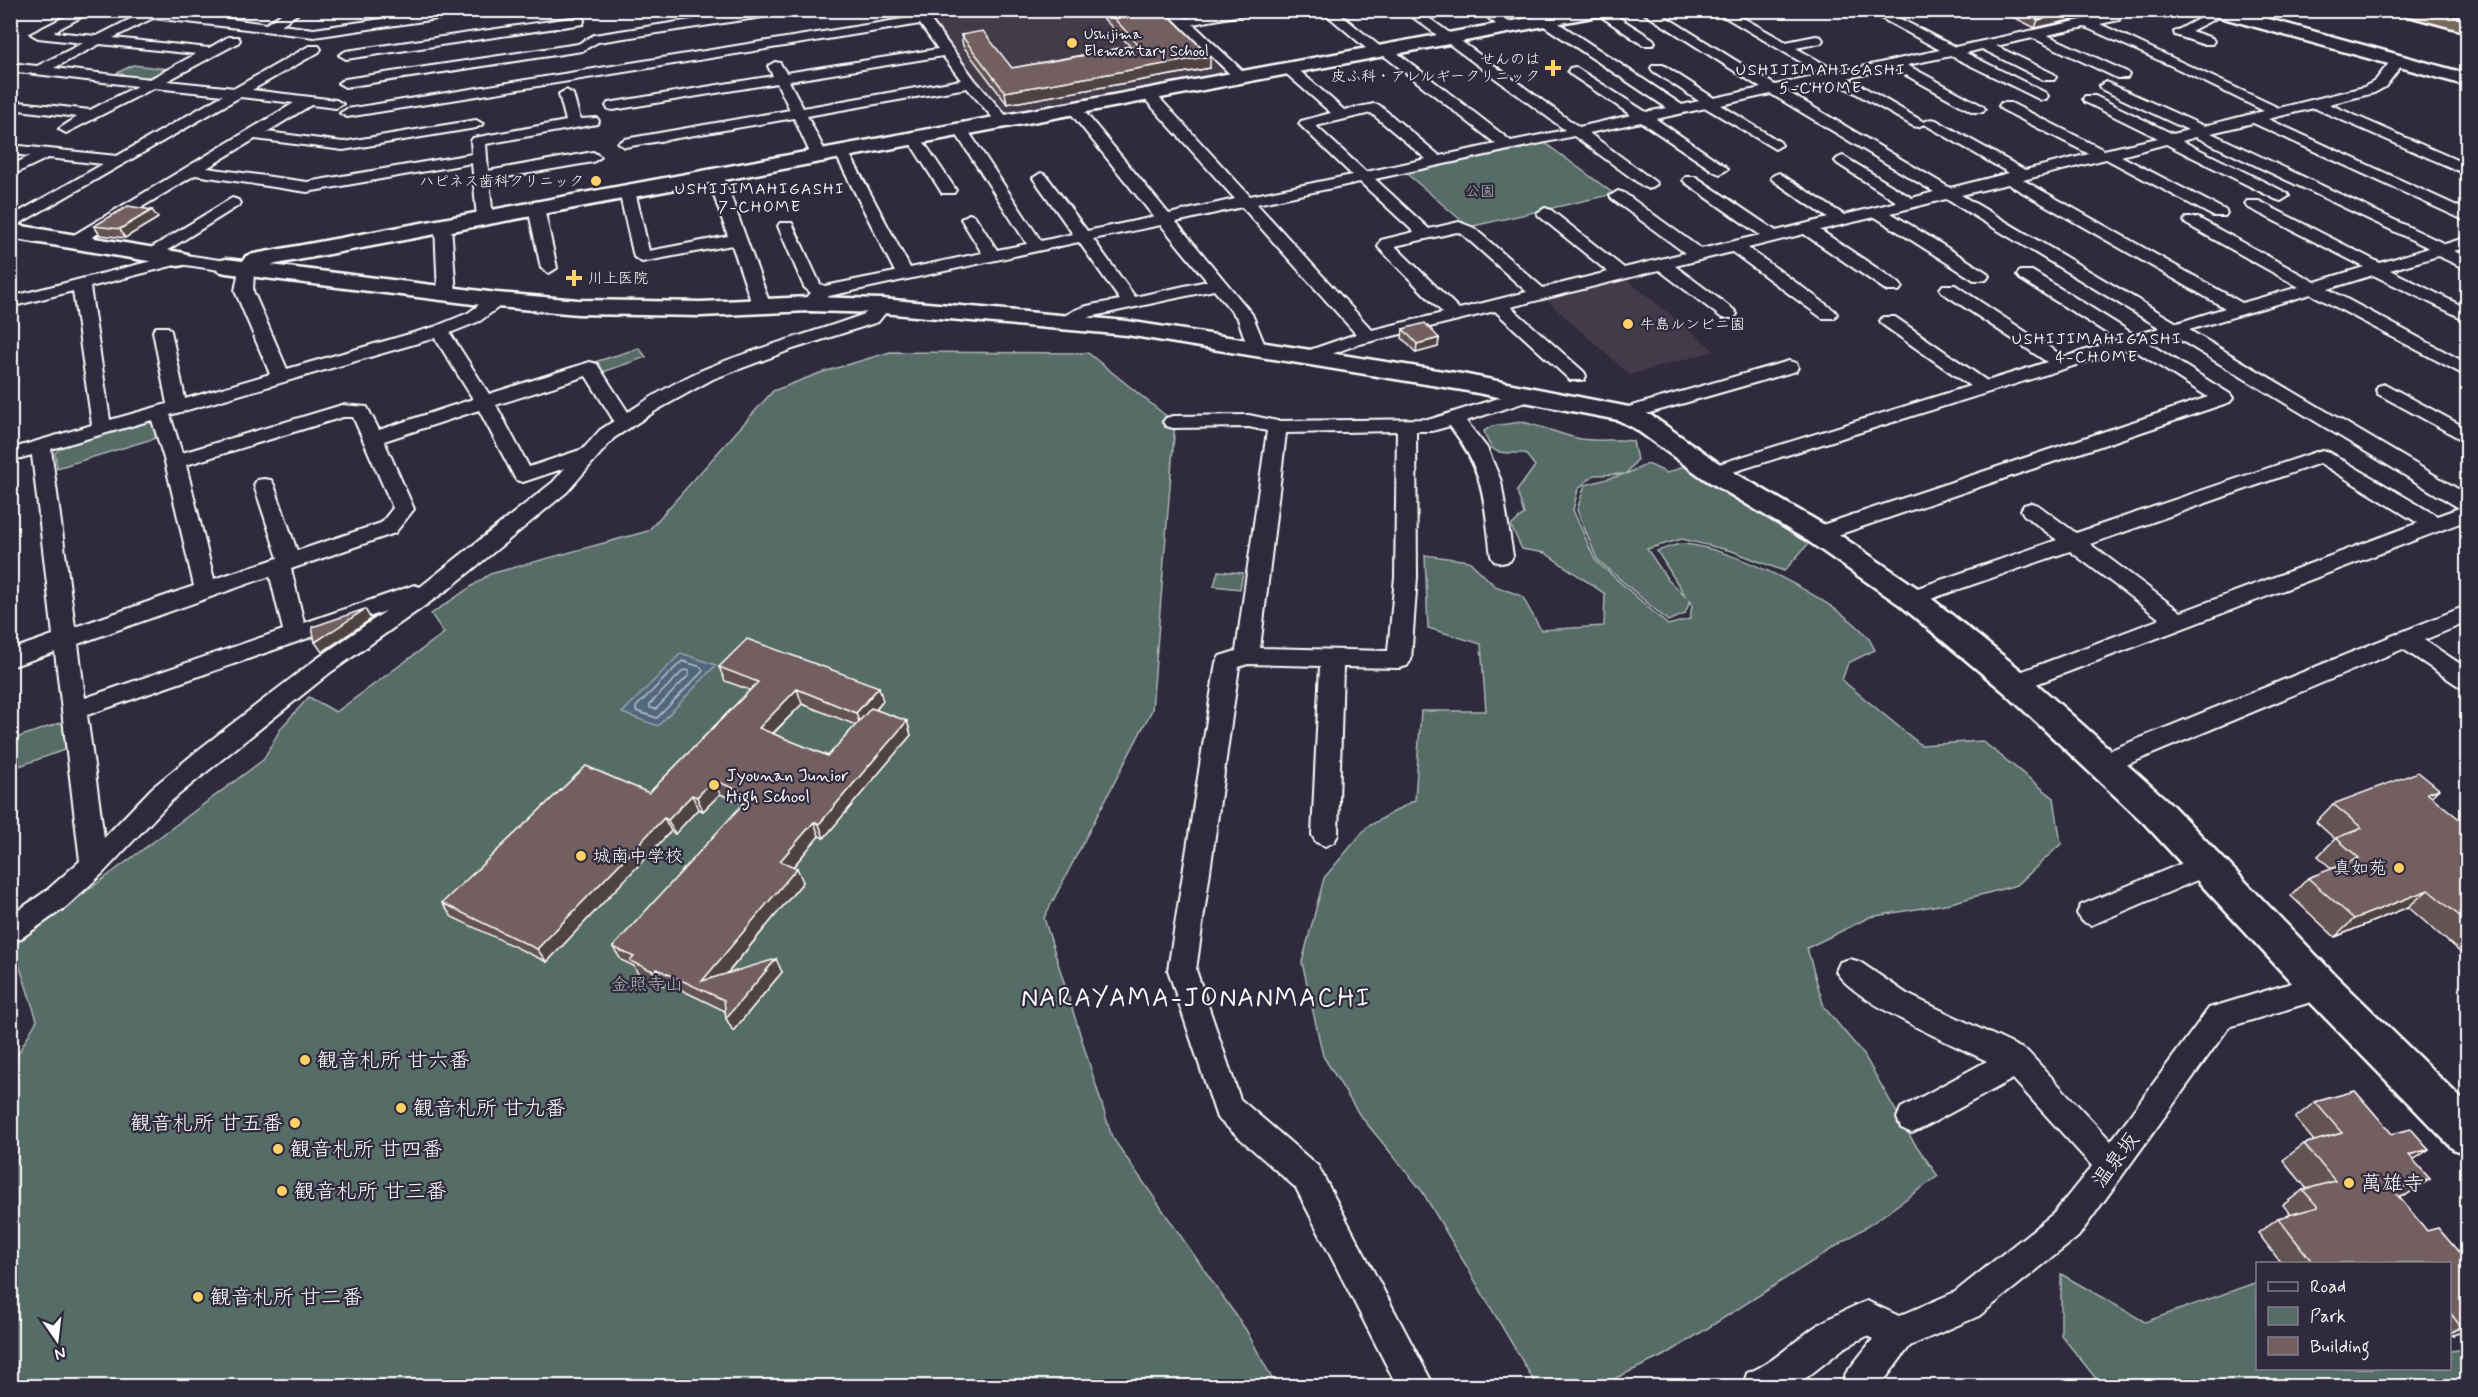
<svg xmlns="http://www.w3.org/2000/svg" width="2478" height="1397" font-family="Mynerve,'Klee One',sans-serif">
<rect width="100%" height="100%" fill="#2f2a3d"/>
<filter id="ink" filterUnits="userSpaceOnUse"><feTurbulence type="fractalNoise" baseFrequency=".0167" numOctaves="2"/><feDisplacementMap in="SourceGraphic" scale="12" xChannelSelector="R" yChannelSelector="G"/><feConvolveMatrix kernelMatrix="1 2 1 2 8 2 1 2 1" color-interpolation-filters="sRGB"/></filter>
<g filter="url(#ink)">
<g fill="#433a48">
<path d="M924,11H1163L1231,75L1001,117Z"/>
<path d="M1624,277L1715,351L1630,375L1543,297Z"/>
</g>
<g fill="#576c66" stroke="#abb6b2" stroke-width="1.5" fill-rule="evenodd">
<path d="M133,65L169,69C147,81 137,78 113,75Z"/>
<path d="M1545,143L1614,194L1469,227L1406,173Z"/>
<path d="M639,348L646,357L603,372L595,362Z"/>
<path d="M890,352L1088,353L1175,423L1152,710L1044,918L1112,1137L1246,1330L1276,1386H11V1066L37,1020L13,946L263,760L281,728L309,697L336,712L444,633L431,614L490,574L648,531L773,391L820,373Z"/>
<path d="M140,422L156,423L159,437L57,468L55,453L66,443Z"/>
<path d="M1522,422C1542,426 1561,435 1581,439C1599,442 1616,438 1633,441L1637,460L1626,474L1648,464L1667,473L1687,465L1810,542L1784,571L1732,551L1682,539L1647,549L1668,580L1686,597L1657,551C1665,549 1675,544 1683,544C1729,546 1836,600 1866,635C1870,639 1872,645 1875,650L1848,663L1842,680L1921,745L1982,741L2054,798L2061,844L2017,885L1951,903L1870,917L1807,948L1824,1007L1864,1055L1913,1141L1938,1176L1871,1224L1667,1354L1599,1386H1537L1422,1191L1359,1114L1323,1056L1302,962L1324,878L1367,827L1415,800L1421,711H1486L1481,644L1428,628L1425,555L1469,561L1495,586L1522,596L1541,630L1604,626L1605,594L1545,553L1522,549L1511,526L1524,514L1517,491L1535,466L1525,453C1500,452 1492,458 1484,431L1492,426ZM1625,474L1585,485L1577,510L1597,559L1668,621L1685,614L1690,601L1692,604L1690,619L1668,625L1595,560L1573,510L1578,489L1594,475Z"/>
<path d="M1218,571L1243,573L1240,589L1214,586Z"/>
<path d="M68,720L70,748L11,769L10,740Z"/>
<path d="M2061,1274L2145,1322L2257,1282L2258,1368H2450V1351L2467,1349V1386H2102L2061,1335Z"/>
</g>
<path fill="#51677c" stroke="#97a4b0" stroke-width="1.5" d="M681,653L716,665L658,726L622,713Z"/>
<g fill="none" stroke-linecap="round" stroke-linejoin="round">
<g stroke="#b9c2cb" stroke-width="1.5">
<path d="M682,661L701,667L703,671L657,718L636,711V707Z"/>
<path d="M684,670L689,671V675L656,709L650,708V704Z"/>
</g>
<defs>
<g id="street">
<path d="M78,10H88L89,13L53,32L97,36L148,10H165L266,24L287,10H303L281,25L314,29L442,10H477L471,14L314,37L153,18L113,38L209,48L228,37H238L240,40L238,43L167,81L235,88L309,46H319L321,49L319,52L252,90L336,100L343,104L336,108L311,105L267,132L343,142L476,120L483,124L476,128L343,150L255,139L207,168L307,182L472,154L471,141L473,138L566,121L559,94L566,90L573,94L580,119L597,118L599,121L597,124L486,144L488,171L593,152L601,157L593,162L489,180L493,218L485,223L477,218L472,163L307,192L195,175L79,245H67L65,242L67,239L294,103L240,97L10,229V217L103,164L48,158L10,176V166L30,156L10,154V145L117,156L223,95L154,88L66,133L59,129L77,117L10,109V101L90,110L137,86L10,71V63L37,66L83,43L38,38L31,34ZM100,44L196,54L150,79L54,68Z"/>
<path d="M755,10H789L783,14L598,42L582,51L345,87L338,83L345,79L578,44L594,35Z"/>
<path d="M910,10H923L975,80L1008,118L1010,121L1008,124H998L967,88L807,116L827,155L819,160L811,155L794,118L625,147L618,143L625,139L790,110L777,83L613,110L608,109L606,106L608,103L773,76L768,66L775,62L780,63L786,73L938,49L920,24L347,117L340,113L347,109L915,17ZM943,56L961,80L803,108L789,81Z"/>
<path d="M1165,10H1179L1186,18L1224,10H1253L1247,14L1193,24L1246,74L1248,77L1246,80H1236Z"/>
<path d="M1321,10H1335L1382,48H1391L1511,141L1565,130L1403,10H1418L1579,127L1631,115L1570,74L1568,71L1570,68L1575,67L1646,112L1667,108L1541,24L1540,21L1541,18H1551L1682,105L1699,101L1653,71L1651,68L1653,65H1663L1714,98L1761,88L1639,10H1655L1775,85L1823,75L1713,10H1729L1786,42L1816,36L1821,37L1823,40L1821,43L1796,48L1838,72L1940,50L1866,10H1883L1955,47L2114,13L2120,17L2119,20L2100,24L2279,108L2364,87L2375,81L2393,58H2403L2405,61L2385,87L2374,93L2329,104L2468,165V175L2314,108L2268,119L2468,211V222L2253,123L2211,133L2445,244L2468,237V247L2454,251L2468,258V270L2438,256L2390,270L2468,309V321L2373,275L2328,289L2468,364V377L2311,294L2189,330L2468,495V520L2023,689L2015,692L2007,689L2003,683L2007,677L2160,619L2070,551L1919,603L1911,606L1903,603L1900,598L1903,593L2057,540L2024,515L2021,510L2024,505L2031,503L2038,505L2076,533L2322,450L2329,452L2437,516L2459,508L2172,335L2148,343L2230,394L2233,398L2230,402L1826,539L1818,541L1810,539L1807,534L1810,529L2208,397L2131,348L1720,476L1713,478L1706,476L1703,472L1706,468L1970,386L1883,325L1880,321L1883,317H1895L1987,381L2047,362L1943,293L1940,289L1943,285H1955L2064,357L2118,340L2020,279L2017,275L2020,271H2032L2135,335L2160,328L1946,199L1891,213L1986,272L1989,276L1986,280H1974L1875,217L1820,230L1899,283L1902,287L1899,291H1887L1804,234L1748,248L1834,310L1837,314L1834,318H1822L1732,252L1675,266L1734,310L1737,314L1734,318H1722L1659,270L1511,307L1584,372L1586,376L1584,380H1570L1495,311L1356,345L1316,360H1304L1301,356L1304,352L1356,334L1242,207L1176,222L1252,314L1266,348L1263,352H1251L1248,348L1238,319L1214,290L1089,317L1067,328L1061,327L1058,323C1071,305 1100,304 1120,300L1079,242L829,296C820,303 815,311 803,308L800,304L811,293L804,287L778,226L780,223H792L820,284L825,286L895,272L834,151L841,147L848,151L910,268L982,253L961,219L969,214L975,216L997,250L1027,244L953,129L960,125L965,126L1041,241L1073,234L1033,178L1041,173L1046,175L1087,231L1154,217L1069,111L1067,108L1074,104L1079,105L1169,214L1235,199L1143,97L1141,94L1148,90L1153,91L1250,196L1352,175L1299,124L1301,121L1331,113L1283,71L1281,68L1283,65H1293L1344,110L1374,104L1379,105L1440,156L1496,144L1383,55H1374ZM2085,27L2174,67L2264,111L2204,126L2106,82L2099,86L2101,89L2188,130L2173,134L2095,96H2085L2083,99L2085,102L2158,138L2104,150L2011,103H2001L1999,106L2001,109L2089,154L2025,170L1936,120L1931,119L1924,122L1848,78L1893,68L1973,112H1983L1985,109L1983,106L1907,65L1951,56L2041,100L2046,99L2048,96L2046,93L1966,53L1982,49L2044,80H2054L2056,77L2054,74L1996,46L2033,38L2117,78H2127L2129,75L2127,72L2047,35ZM1834,81L1913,126L1918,127L1924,124L2009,173L1950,188L1786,91ZM1771,94L1934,192L1912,198L1843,156L1838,158L1835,161L1838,164L1897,202L1844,215L1779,173L1774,175L1771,178L1774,181L1828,218L1776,231L1696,177H1686L1683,180L1686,183L1760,235L1701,249L1624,193L1618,191L1610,196L1612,199L1685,253L1624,268L1551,210L1545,208L1537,213L1539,216L1608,272L1543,288L1474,228L1459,222L1429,229L1375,179L1574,136L1644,187L1649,189L1657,184L1654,181L1589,133L1641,122L1715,172L1720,174L1728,169L1725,166L1656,119L1706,108L1775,149L1782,145L1780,142L1721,105ZM1371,113L1426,159L1366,172L1316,126ZM2196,137L2429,248L2380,263L2259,201H2247L2245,204L2247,207L2364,267L2315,282L2198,218H2186L2184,221L2186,224L2299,287L2242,303L2023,180L2106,159L2213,216H2225L2227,213L2225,210L2121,156L2166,144L2275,199L2281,201L2289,196L2287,193L2182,141ZM1360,182L1414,232L1381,240L1378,247L1443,313L1372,330L1257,204ZM2008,184L2225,308L2177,323L1961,195ZM1161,225L1207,281L1135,297L1093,239ZM1457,232L1462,234L1527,292L1459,309L1395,246ZM2320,463L2418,523L2181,612L2090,544Z"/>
<path d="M1478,10H1493L1516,28L1515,31H1505Z"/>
<path d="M1607,10L1653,39L1655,42L1653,45H1643L1593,11Z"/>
<path d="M2215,10L2228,12L2191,31L2212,38L2214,41L2212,44H2202L2175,35L2174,32Z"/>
<path d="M578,17L583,18L584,21L583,24L346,59L339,55L346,51Z"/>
<path d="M914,134L919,135L956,190L954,193H942L940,190L907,138Z"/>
<path d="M715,170L723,175L771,307L768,311H756L753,307L732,245L642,262L634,257L619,191L621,188H633L635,191L649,251L728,236L707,175Z"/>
<path d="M232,198L238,200L240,203L238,206L155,258L149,259L141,254Z"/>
<path d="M536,203L544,208L557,268L549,273L541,268L528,208Z"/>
<path d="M443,220L451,225L456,294L453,298H441L438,294L435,225Z"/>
<path d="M179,254L226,261L234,266L226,271L179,264L90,287L110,420L167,404L153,331L156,327H168L171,331L185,399L270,374L235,291L240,265H252L254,269L253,291L287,369L434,327L468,313L491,296H503L506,300L503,304L480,321L450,333L489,394L590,362L597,364L628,412C651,397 675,382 700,371C753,348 808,335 862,315C874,311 873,299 888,302L891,306L878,322L793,349L713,379L657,410L614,438L567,492L450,588L331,672L220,761L170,802L103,873L66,907L20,939L10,943V916L46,891L80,861L55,652L10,667V650L53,635L32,455L10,461V449L92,425L73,291L10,307V297ZM435,338L473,399L379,430L367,407L342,405L182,453L170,415ZM586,376L614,421L600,430L583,449L529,467L496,405ZM479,410L516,480L523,482L565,468L553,482L420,587L414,585L406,588L304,623L291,569L395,533L414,509L384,441ZM343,417H353L393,508L381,523L297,551L274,485L271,480L264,479L257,480L254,485L278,558L214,579L186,465ZM152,420L165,462L194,586L75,627L51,449ZM270,576L283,630L85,698L78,644ZM386,611L315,660L202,747L152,788L104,838L87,715Z"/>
<path d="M1789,361L1796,363L1798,367L1796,371L1625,420L1618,418L1615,414L1618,410Z"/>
<path d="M2385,384L2468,429V443L2378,394L2376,390L2378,386Z"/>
<path d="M1528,389L1535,391L1537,395L1535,399L1466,421L1487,448L1501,481L1513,556L1510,561L1502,563L1494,561L1491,556C1484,501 1485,472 1450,426L1432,431H1416L1417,577L1411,660L1407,666L1399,668L1343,667L1338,835L1334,842L1325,846L1316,842L1312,835L1320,666L1248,664L1239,667L1196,970L1240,1099L1318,1166L1434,1386H1397L1296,1188L1217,1118L1168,970L1216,662L1220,656L1236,651L1267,431L1249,427L1173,428L1166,426L1163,422L1166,418L1173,416L1249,415L1277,421L1431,419ZM1397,431L1395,577L1388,651L1260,648L1286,433Z"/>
<path d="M2468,605V622L2424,640L2468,669V689L2460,687L2403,649L2114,770L2105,773L2096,770L2092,763L2096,756Z"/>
<path d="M2207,853L2216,856L2220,864L2216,872L2101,921L2091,925L2081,921L2077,913L2081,905Z"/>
<path d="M1850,959L1860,962L1907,994L2027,1051L2111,1141L2209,1008L2321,974L2331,978L2335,987L2331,996L2229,1027L2078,1237L1979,1316L1910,1346L1880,1386H1841L1846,1373L1873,1339L1867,1336L1844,1348L1796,1386H1743L1747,1373C1776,1362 1795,1339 1821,1323C1835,1315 1851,1307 1867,1301L1899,1316L1955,1292L2054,1213L2092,1166L2013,1079L1923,1128L1912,1133L1901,1128L1897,1118L1901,1108L1987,1061C1954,1045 1850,1000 1836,971L1840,962Z"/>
</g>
<g id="secondary">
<path d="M1572,10H1611L1603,15L271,265L497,293L578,300L701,302L809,297L882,299L1127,321L1462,374L1634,408L1652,416L1723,466L1828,527L1922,591L2027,675L2170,803L2335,975L2468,1105V1155L2453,1149L2307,999L2144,823L2003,691L1900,605L1808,541L1703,478L1634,428L1618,420L1462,390L1127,335L882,313L809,311L701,316L578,314L497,307L226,273L218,271L214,266L218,261L226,259L243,261L246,256L254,254Z"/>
<path d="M2207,10H2236L2468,74V86L2209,14Z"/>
<path d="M10,224L179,252L187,254L191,259L187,264L179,266L10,238Z"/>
</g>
<path id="highway" d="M2399,10H2428L2468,21V32L2401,14Z"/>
</defs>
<use href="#street" stroke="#fff" stroke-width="4"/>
<use href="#secondary" stroke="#fff" stroke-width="5"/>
<use href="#highway" stroke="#fff" stroke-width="5"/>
<use href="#street" fill="#2f2a3d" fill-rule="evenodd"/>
<use href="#secondary" fill="#2f2a3d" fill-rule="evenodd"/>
<use href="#highway" fill="#76695c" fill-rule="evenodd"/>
</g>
<g fill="#635253" stroke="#fff" stroke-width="1.5" fill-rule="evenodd">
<path d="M1100,10H1163L1210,68L1007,104L963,46L961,35L1012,68L1130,46L1101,16Z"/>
<path d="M1999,10H2103L2102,13L2035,28Z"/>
<path d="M158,218L125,238L100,235L94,226Z"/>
<path d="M1403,329L1439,338L1438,347L1416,353L1402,338Z"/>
<path d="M719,667L883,701L876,710L907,721L911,735L824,838L819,836L793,867L803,882L727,974L782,972L733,1031L726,1018L725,1011L665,982L663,985L638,974L634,966L621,960L613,947L744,804L720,794L703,811L698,809L675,834L671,831L547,962L452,917L442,903L649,793L750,690L725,681ZM802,704L856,725L828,756L773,734Z"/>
<path d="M2431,797L2468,826V959L2408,907L2335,937L2291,896L2308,878L2332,869L2318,856L2335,839L2316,822L2333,804Z"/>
<path d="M2355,1091L2392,1134L2411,1129L2429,1149L2413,1160L2430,1179L2406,1195L2399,1197L2427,1231L2438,1228L2468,1263V1330L2450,1336V1263H2281L2258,1233L2278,1218L2291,1215L2283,1205L2303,1190L2307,1189L2283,1160L2304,1144L2314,1141L2295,1118L2315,1102Z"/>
</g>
<g fill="#504243" stroke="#fff" stroke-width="1.5">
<path d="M2082,10H2103L2102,13L2035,28L2038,20Z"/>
<path d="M1210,56V68L1007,104L1005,92Z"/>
<path d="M152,210L158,218L125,238L120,229Z"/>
<path d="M1439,338L1438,347L1416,353L1417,344Z"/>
<path d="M365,609L371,619L322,652L315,642Z"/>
<path d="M879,687L883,701L861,727L856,713Z"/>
<path d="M797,689L802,704L764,742L759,728Z"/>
<path d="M907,721L911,735L824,838L819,824Z"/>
<path d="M713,780L720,794L703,811L697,797Z"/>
<path d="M2439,789L2420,807L2427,793Z"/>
<path d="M692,795L698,809L675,834L668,820Z"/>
<path d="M664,818L671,831L547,962L537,949Z"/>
<path d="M814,822L819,836L786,875L780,861Z"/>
<path d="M797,868L803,882L710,994L702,981Z"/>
<path d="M2428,890L2408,907L2335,937L2354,919Z"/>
<path d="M776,959L782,972L733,1031L726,1018Z"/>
<path d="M657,969L665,982L663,985L655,972Z"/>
<path d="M2429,1149L2406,1165L2409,1155Z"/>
<path d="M2430,1179L2406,1195L2370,1205L2393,1190Z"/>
<path d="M2468,1325V1330L2450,1336V1333L2461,1327Z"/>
</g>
<g fill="#735f60" stroke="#fff" stroke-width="1.5">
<path d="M1106,10H1163L1210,56L1005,92L961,35L983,31L1012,68L1103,52L1139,45Z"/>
<path d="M2018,10H2082L2038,20Z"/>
<path d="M128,206L152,210L120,229L94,226Z"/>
<path d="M1425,323L1439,338L1417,344L1403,329Z"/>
<path d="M365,609L326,635L315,642L312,627Z"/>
<path d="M747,639L879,687L856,713L797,689L759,728L828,756L871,708L907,721L819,824L814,822L780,861L797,868L702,981L776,959L726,1018L724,1000L657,969L655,972L630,961L634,957L613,947L751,795L713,780L697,797L692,795L668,820L664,818L537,949L442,903L586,766L649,793L758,682L719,667Z"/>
<path d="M2418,772L2439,789L2427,793L2468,826V923L2428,890L2354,919L2308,878L2359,858L2336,838L2362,828L2333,804Z"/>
<path d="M2355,1091L2392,1134L2411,1129L2429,1149L2409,1155L2430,1179L2393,1190L2427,1231L2438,1228L2468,1263V1325L2461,1327L2451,1314L2450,1315V1263H2313L2278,1218L2318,1207L2303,1190L2335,1181L2304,1144L2342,1133L2315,1102Z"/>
</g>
</g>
<g fill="#ffd166" stroke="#2f2a3d" stroke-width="2">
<circle cx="1072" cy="43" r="6"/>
<path d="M1550 59h6v6h6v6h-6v6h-6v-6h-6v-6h6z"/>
<circle cx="596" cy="181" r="6"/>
<path d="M571 269h6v6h6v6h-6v6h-6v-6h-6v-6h6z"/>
<circle cx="1628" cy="324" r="6"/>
<circle cx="714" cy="785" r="6"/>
<circle cx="581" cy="856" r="6"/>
<circle cx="2399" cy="868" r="6"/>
<circle cx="305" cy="1060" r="6"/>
<circle cx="401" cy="1108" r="6"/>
<circle cx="295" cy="1123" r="6"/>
<circle cx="278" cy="1149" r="6"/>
<circle cx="2349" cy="1183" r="6"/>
<circle cx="282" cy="1191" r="6"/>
<circle cx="198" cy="1297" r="6"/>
</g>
<g text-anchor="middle" stroke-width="4.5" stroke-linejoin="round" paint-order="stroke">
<g font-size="15" fill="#fff" stroke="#2f2a3d" text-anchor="start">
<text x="1084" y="39">Ushijima<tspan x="1084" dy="17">Elementary School</tspan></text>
<text x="1540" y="64" text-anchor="end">せんのは<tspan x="1540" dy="17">皮ふ科・アレルギークリニック</tspan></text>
<text x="584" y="186" text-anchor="end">ハピネス歯科クリニック</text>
<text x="588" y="283">川上医院</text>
<text x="1640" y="329">牛島ルンビニ園</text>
</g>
<g font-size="15" fill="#abb6b2" stroke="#2f2a3d">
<text x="1480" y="196">公園</text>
</g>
<g font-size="16" letter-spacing="1.5" fill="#fff" stroke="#2f2a3d">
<text x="1821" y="75">USHIJIMAHIGASHI<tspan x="1821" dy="18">5-CHOME</tspan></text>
<text x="760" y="194">USHIJIMAHIGASHI<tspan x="760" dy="18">7-CHOME</tspan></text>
<text x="2097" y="344">USHIJIMAHIGASHI<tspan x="2097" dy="18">4-CHOME</tspan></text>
</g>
<g font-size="18" fill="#fff" stroke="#2f2a3d" text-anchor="start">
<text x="726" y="781">Jyounan Junior<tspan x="726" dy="21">High School</tspan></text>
<text x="593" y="862">城南中学校</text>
<text x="2387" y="874" text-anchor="end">真如苑</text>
</g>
<g font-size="18" fill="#abb6b2" stroke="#2f2a3d">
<text x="647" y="990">金照寺山</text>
</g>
<g font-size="21" fill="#fff" stroke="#2f2a3d" text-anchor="start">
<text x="317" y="1067">観音札所 甘六番</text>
<text x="413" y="1115">観音札所 甘九番</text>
<text x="283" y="1130" text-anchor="end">観音札所 甘五番</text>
<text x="290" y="1156">観音札所 甘四番</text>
<text x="2361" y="1190">萬雄寺</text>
<text x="294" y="1198">観音札所 甘三番</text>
<text x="210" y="1304">観音札所 甘二番</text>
</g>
<g font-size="21" fill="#fff" stroke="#2f2a3d">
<text transform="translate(2115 1160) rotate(-53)" y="7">温泉坂</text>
</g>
<g font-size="26" letter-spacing="1.5" fill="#fff" stroke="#2f2a3d">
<text x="1196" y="1006">NARAYAMA-JONANMACHI</text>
</g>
</g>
<rect width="2478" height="1397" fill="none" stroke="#2f2a3d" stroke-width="36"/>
<rect x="18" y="18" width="2442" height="1361" fill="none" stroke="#fff" stroke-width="2" filter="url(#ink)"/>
<rect x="2256" y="1262" width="195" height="108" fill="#2f2a3d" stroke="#827f8b" stroke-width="1.5"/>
<rect x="2268" y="1282" width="30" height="9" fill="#2f2a3d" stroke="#827f8b" stroke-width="1.5"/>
<text x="2310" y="1292" font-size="18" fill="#ffffff">Road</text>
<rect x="2268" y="1307" width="30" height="18" fill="#576c66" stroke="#827f8b" stroke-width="1.5"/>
<text x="2310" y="1322" font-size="18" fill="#ffffff">Park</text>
<rect x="2268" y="1337" width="30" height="18" fill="#735f60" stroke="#827f8b" stroke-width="1.5"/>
<text x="2310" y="1352" font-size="18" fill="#ffffff">Building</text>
<g transform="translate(57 1340) rotate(166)" stroke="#2f2a3d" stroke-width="4.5" paint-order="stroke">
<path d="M0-4.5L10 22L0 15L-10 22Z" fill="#ffffff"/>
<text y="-9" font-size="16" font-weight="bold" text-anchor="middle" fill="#ffffff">N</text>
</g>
</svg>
